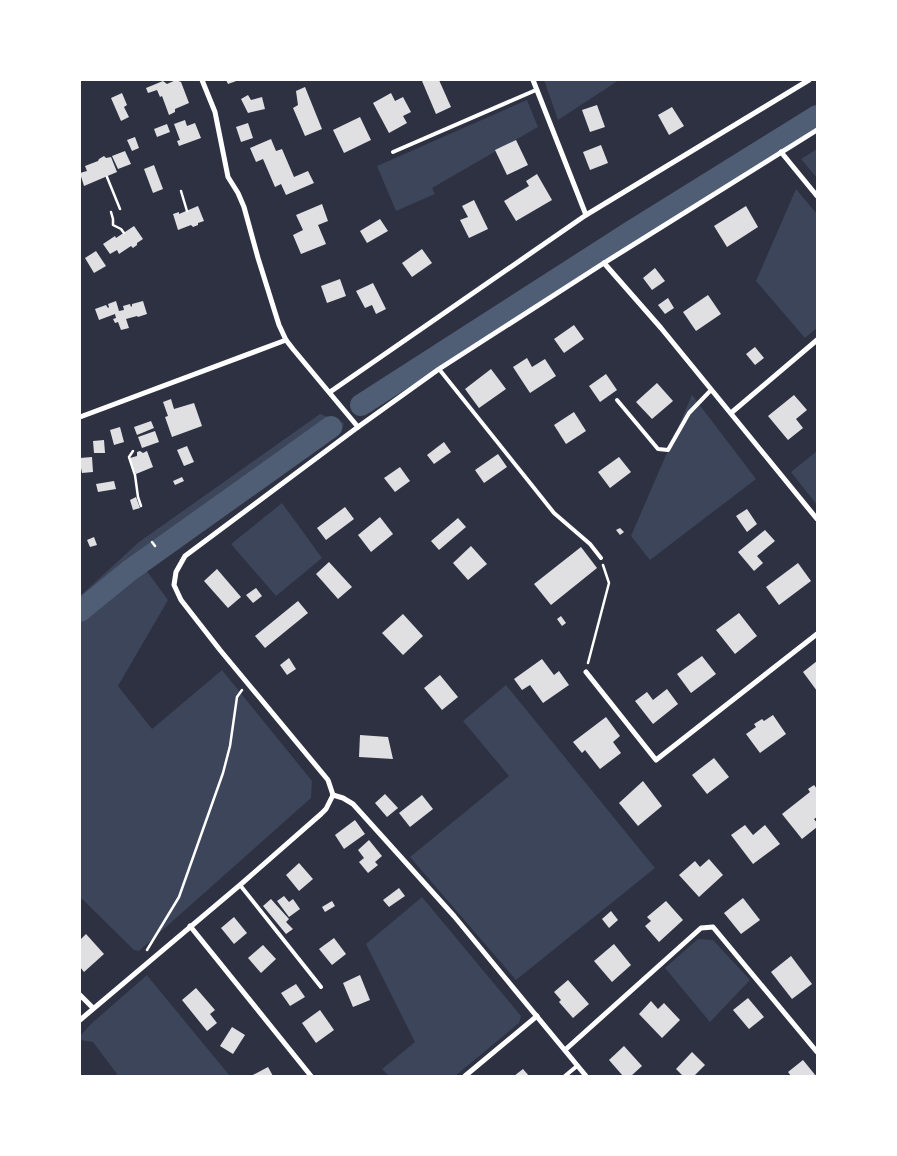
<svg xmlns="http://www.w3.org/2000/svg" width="897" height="1156" font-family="'Roboto Condensed',sans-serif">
<rect width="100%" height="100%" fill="#2d3142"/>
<g fill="#3c4559">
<path d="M544,80H619L558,120Z"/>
<path d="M527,100L538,127L432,188L435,194L396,211L377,166Z"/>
<path d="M817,149V178L801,159Z"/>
<path d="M796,189L817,214V328L805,338L756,281Z"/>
<path d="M692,395L756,479L650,560L631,536Z"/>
<path d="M320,414L344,423L342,432L146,570L168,600L118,686L152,729L222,670L312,781L311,798L139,951L134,950L80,897V596L139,542Z"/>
<path d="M817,451V505L791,472Z"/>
<path d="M282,503L322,558L276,596L231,544Z"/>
<path d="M506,685L655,868L516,980L410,857L509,776L463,721Z"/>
<path d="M422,897L521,1016L519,1023L455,1076H389L382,1069L415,1042L366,944Z"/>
<path d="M698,939L713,940L750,980L710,1022L665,968Z"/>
<path d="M147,975L150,979L230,1076H115L117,1074L93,1042L80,1040V1036L91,1024Z"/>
</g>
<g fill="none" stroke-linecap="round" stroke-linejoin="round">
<g stroke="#4f5d75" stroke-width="22">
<path d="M361,405L632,231L817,116"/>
<path d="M80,611L129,571L331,427"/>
</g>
</g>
<g fill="#e0e0e3">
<path d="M176,80L181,82L189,103L175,109V112L169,115L162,96L160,97L157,90L148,93L146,88L163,81L167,84Z"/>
<path d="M226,80H239L228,84Z"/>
<path d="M425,80H439L451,107L436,114L422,81Z"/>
<path d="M305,87L322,129L305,136L293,108L298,105L296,91Z"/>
<path d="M122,93L127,105L124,107L129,117L121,121L111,98Z"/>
<path d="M391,93L395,101L403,97L411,112L403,116L407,123L389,133L373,103Z"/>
<path d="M248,95L251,100L262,97L265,109L248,113L241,99Z"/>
<path d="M597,105L605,127L590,132L582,110Z"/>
<path d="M672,107L684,126L669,135L658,115Z"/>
<path d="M360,117L371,140L344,153L333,130Z"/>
<path d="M185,120L187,126L195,123L201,138L179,146L177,141L180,140L174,124Z"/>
<path d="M248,123L253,138L241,142L236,127Z"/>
<path d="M167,124L170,132L157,137L154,129Z"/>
<path d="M135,137L139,148L132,151L127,140Z"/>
<path d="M271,139L276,151L282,149L294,177L308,171L314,183L286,195L281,184L275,187L263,159L256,162L250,148Z"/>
<path d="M516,140L528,165L507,175L495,150Z"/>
<path d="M601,145L608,163L590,170L583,152Z"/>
<path d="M125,151L131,164L118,169L112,156Z"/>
<path d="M104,156L106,158L111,157L117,172L84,186L80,173L87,171L85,166L98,161L99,159Z"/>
<path d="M154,165L163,189L153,193L144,169Z"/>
<path d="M537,174L552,200L516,221L504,201L529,186L526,181Z"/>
<path d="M474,200L488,229L469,238L460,220L468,217L462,206Z"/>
<path d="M322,204L328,221L318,225L326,244L301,254L293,235L303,230L296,215Z"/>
<path d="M198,206L204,221L198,223V225L193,227L191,225L178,230L173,214L179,212V214Z"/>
<path d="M746,206L758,227L727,247L714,226Z"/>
<path d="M380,219L388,231L367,243L360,231Z"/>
<path d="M134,226L143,239L137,243V245L133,248L131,246L119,254L117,250L110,254L103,244L115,236L116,238Z"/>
<path d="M422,249L432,263L412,277L402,263Z"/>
<path d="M96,251L106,266L94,273L85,258Z"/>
<path d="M655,268L665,281L652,290L643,278Z"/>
<path d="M340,279L346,296L327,303L321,286Z"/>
<path d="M373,283L386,309L376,314L372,305L365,308L356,291Z"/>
<path d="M708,295L721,314L696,331L683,312Z"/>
<path d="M668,298L674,308L665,314L658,305Z"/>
<path d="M116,301L119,311L124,310L123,306L130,304L131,307L132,306V304L143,301L147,314L138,317L137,316L126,319L129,328L121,330L118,322L115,323L113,319L116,318L115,314L99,320L95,309L106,305L108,308L109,307L108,304Z"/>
<path d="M574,325L584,339L564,353L554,339Z"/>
<path d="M755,347L764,358L755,365L746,354Z"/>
<path d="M527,358L532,367L545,359L556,376L530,393L513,367Z"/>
<path d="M491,369L506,389L479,408L465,389Z"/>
<path d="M606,374L617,390L600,402L589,386Z"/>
<path d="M657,383L673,401L652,419L636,402Z"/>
<path d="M794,395L807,410L796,419L803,428L788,440L768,416Z"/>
<path d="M171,399L174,409L194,403L202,426L172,437L165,417L168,416L163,402Z"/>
<path d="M574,412L586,431L566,444L554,425Z"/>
<path d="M151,421L154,428L137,435L134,427Z"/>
<path d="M120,427L124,442L114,445L110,430Z"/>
<path d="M155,431L159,442L142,448L138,437Z"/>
<path d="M104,440L105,453H94L93,441Z"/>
<path d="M444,442L451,452L434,464L427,455Z"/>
<path d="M187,446L194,462L184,466L177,450Z"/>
<path d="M140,451L143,453L147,451L153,467L136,474L130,458L137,456V452Z"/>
<path d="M498,454L507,467L484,483L475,470Z"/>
<path d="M92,457L93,472L82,473L81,468H80V458Z"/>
<path d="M619,457L631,472L610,488L598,472Z"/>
<path d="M400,467L410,481L395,492L384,478Z"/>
<path d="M182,477L184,481L175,485L173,481Z"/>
<path d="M114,481L116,489L98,492L96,484Z"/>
<path d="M136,497L140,508L133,510L130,500Z"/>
<path d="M345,507L354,519L326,540L317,528Z"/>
<path d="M747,509L757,524L747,532L736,516Z"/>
<path d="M380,517L393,534L371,552L358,535Z"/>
<path d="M458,518L466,527L439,550L431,541Z"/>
<path d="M620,528L624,532L620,535L616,530Z"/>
<path d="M765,530L775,541L757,556L763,563L754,571L738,552Z"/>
<path d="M94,537L97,545L90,547L87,540Z"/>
<path d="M471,546L487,564L468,580L453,563Z"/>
<path d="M581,547L597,568L551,605L534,584Z"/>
<path d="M329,562L352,587L338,599L316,574Z"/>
<path d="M798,563L811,581L779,605L766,587Z"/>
<path d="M217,569L241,597L228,608L204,581Z"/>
<path d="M256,588L262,596L253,603L246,595Z"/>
<path d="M298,601L308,613L265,648L255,636Z"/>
<path d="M739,613L757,636L735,654L716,630Z"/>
<path d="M403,614L423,636L403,655L382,633Z"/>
<path d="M561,616L566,623L562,626L557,619Z"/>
<path d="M702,656L716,674L691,693L677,674Z"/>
<path d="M289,658L296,669L287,675L280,665Z"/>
<path d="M542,659L554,675L559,671L569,685L543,703L530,685L522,690L514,679Z"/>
<path d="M817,661V691L803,672Z"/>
<path d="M440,675L458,697L442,710L424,688Z"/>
<path d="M667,689L678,704L653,724L635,701L647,692L653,700Z"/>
<path d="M773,715L786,734L760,753L746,734L756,727L754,724L762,719L764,721Z"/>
<path d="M606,717L620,736L613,742L621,753L600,769L585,750L582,753L573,742Z"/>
<path d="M360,735L388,737L393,759L359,757Z"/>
<path d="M714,758L729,777L707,794L692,775Z"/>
<path d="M643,781L662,806L638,826L619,803Z"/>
<path d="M814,785L817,789V817L814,819L817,823V827L802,839L782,814L810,792L808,789Z"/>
<path d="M385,794L398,808L387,817L375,803Z"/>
<path d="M422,795L433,809L410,827L399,813Z"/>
<path d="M355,820L365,834L344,849L335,835Z"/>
<path d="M745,825L753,835L765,825L780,844L753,864L731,835Z"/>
<path d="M369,840L382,856L375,862L378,865L368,873L359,862L364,858L358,850Z"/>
<path d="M709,859L723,875L699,897L679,875L695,861L700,867Z"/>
<path d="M299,863L313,879L299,891L286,875Z"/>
<path d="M399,888L405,896L389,907L383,900Z"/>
<path d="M284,896L289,902L293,899L300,909L289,917L277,901Z"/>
<path d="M743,898L760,920L741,934L724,913Z"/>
<path d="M271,899L289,919L286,922L293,929L286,934L263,906Z"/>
<path d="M332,901L335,906L325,912L322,907Z"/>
<path d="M666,901L683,920L659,942L645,926L651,921L647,917Z"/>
<path d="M611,911L618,920L609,928L602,919Z"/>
<path d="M234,917L247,933L234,944L221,928Z"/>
<path d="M86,934L104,954L84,972L80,967V940Z"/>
<path d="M334,938L346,954L332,965L319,949Z"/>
<path d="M614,944L631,965L612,982L594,961Z"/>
<path d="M263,945L276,959L261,973L248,958Z"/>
<path d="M791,956L812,984L792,999L771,972Z"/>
<path d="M360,975L370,1000L353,1007L343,983Z"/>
<path d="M568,980L589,1004L573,1018L559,1002L561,1000L554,992Z"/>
<path d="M296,984L305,997L290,1006L281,993Z"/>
<path d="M196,988L215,1010L210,1014L217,1023L207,1031L182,1000Z"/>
<path d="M748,998L764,1017L749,1029L733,1010Z"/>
<path d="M651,1001L658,1009L664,1003L680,1020L662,1038L639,1014Z"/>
<path d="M320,1010L334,1030L316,1043L302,1023Z"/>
<path d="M232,1027L245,1035L233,1054L220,1046Z"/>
<path d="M624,1046L642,1066L631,1076H623L609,1060Z"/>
<path d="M692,1052L705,1065L694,1076H683L676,1069Z"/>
<path d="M803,1060L816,1076H791L788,1072Z"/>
<path d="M268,1067L273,1076H251Z"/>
<path d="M523,1069L529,1076H514Z"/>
</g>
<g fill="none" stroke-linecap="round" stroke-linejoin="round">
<g stroke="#fff" stroke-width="2.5">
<path d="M107,177L120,209"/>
<path d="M181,191L187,211"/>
<path d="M111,212L113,219V225L121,229L124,233"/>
<path d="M133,451L129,457L135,475L138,497L141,506"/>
<path d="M152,542L155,546"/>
<path d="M588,663L609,583L603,565"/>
<path d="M147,950L179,897L223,773L230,746L237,697L242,690"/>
</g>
<g stroke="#fff" stroke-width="4">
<path d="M393,152L536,90"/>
<path d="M439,369L554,513L590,544L601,558"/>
<path d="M617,400L658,449L668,450L689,413L711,390"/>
<path d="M240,885L321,987"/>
<path d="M565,1076L577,1066"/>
</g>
<g stroke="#fff" stroke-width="5">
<path d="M202,80L215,112L228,177L238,193L244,207L258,258L279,325L286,340L293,349L358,427"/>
<path d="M533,80L586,215"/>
<path d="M781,152L817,196"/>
<path d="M604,263L661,328L817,519"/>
<path d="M330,392L586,215L809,80"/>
<path d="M731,413L817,340"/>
<path d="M80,417L286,340"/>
<path d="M586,672L656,760L817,634"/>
<path d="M333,795L328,780L220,650L181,600L174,585L176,572L185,556L358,427L439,369L604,263L817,130"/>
<path d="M333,795L343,798L353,804L454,916L586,1076"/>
<path d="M190,926L311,1076"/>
<path d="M80,995L93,1008"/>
<path d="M80,1020L240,885L321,814L326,809L333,795"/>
<path d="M565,1050L701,928L713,927L817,1052"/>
<path d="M465,1076L537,1016"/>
</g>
</g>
<rect width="897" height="1156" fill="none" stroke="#ffffff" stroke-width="162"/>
</svg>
